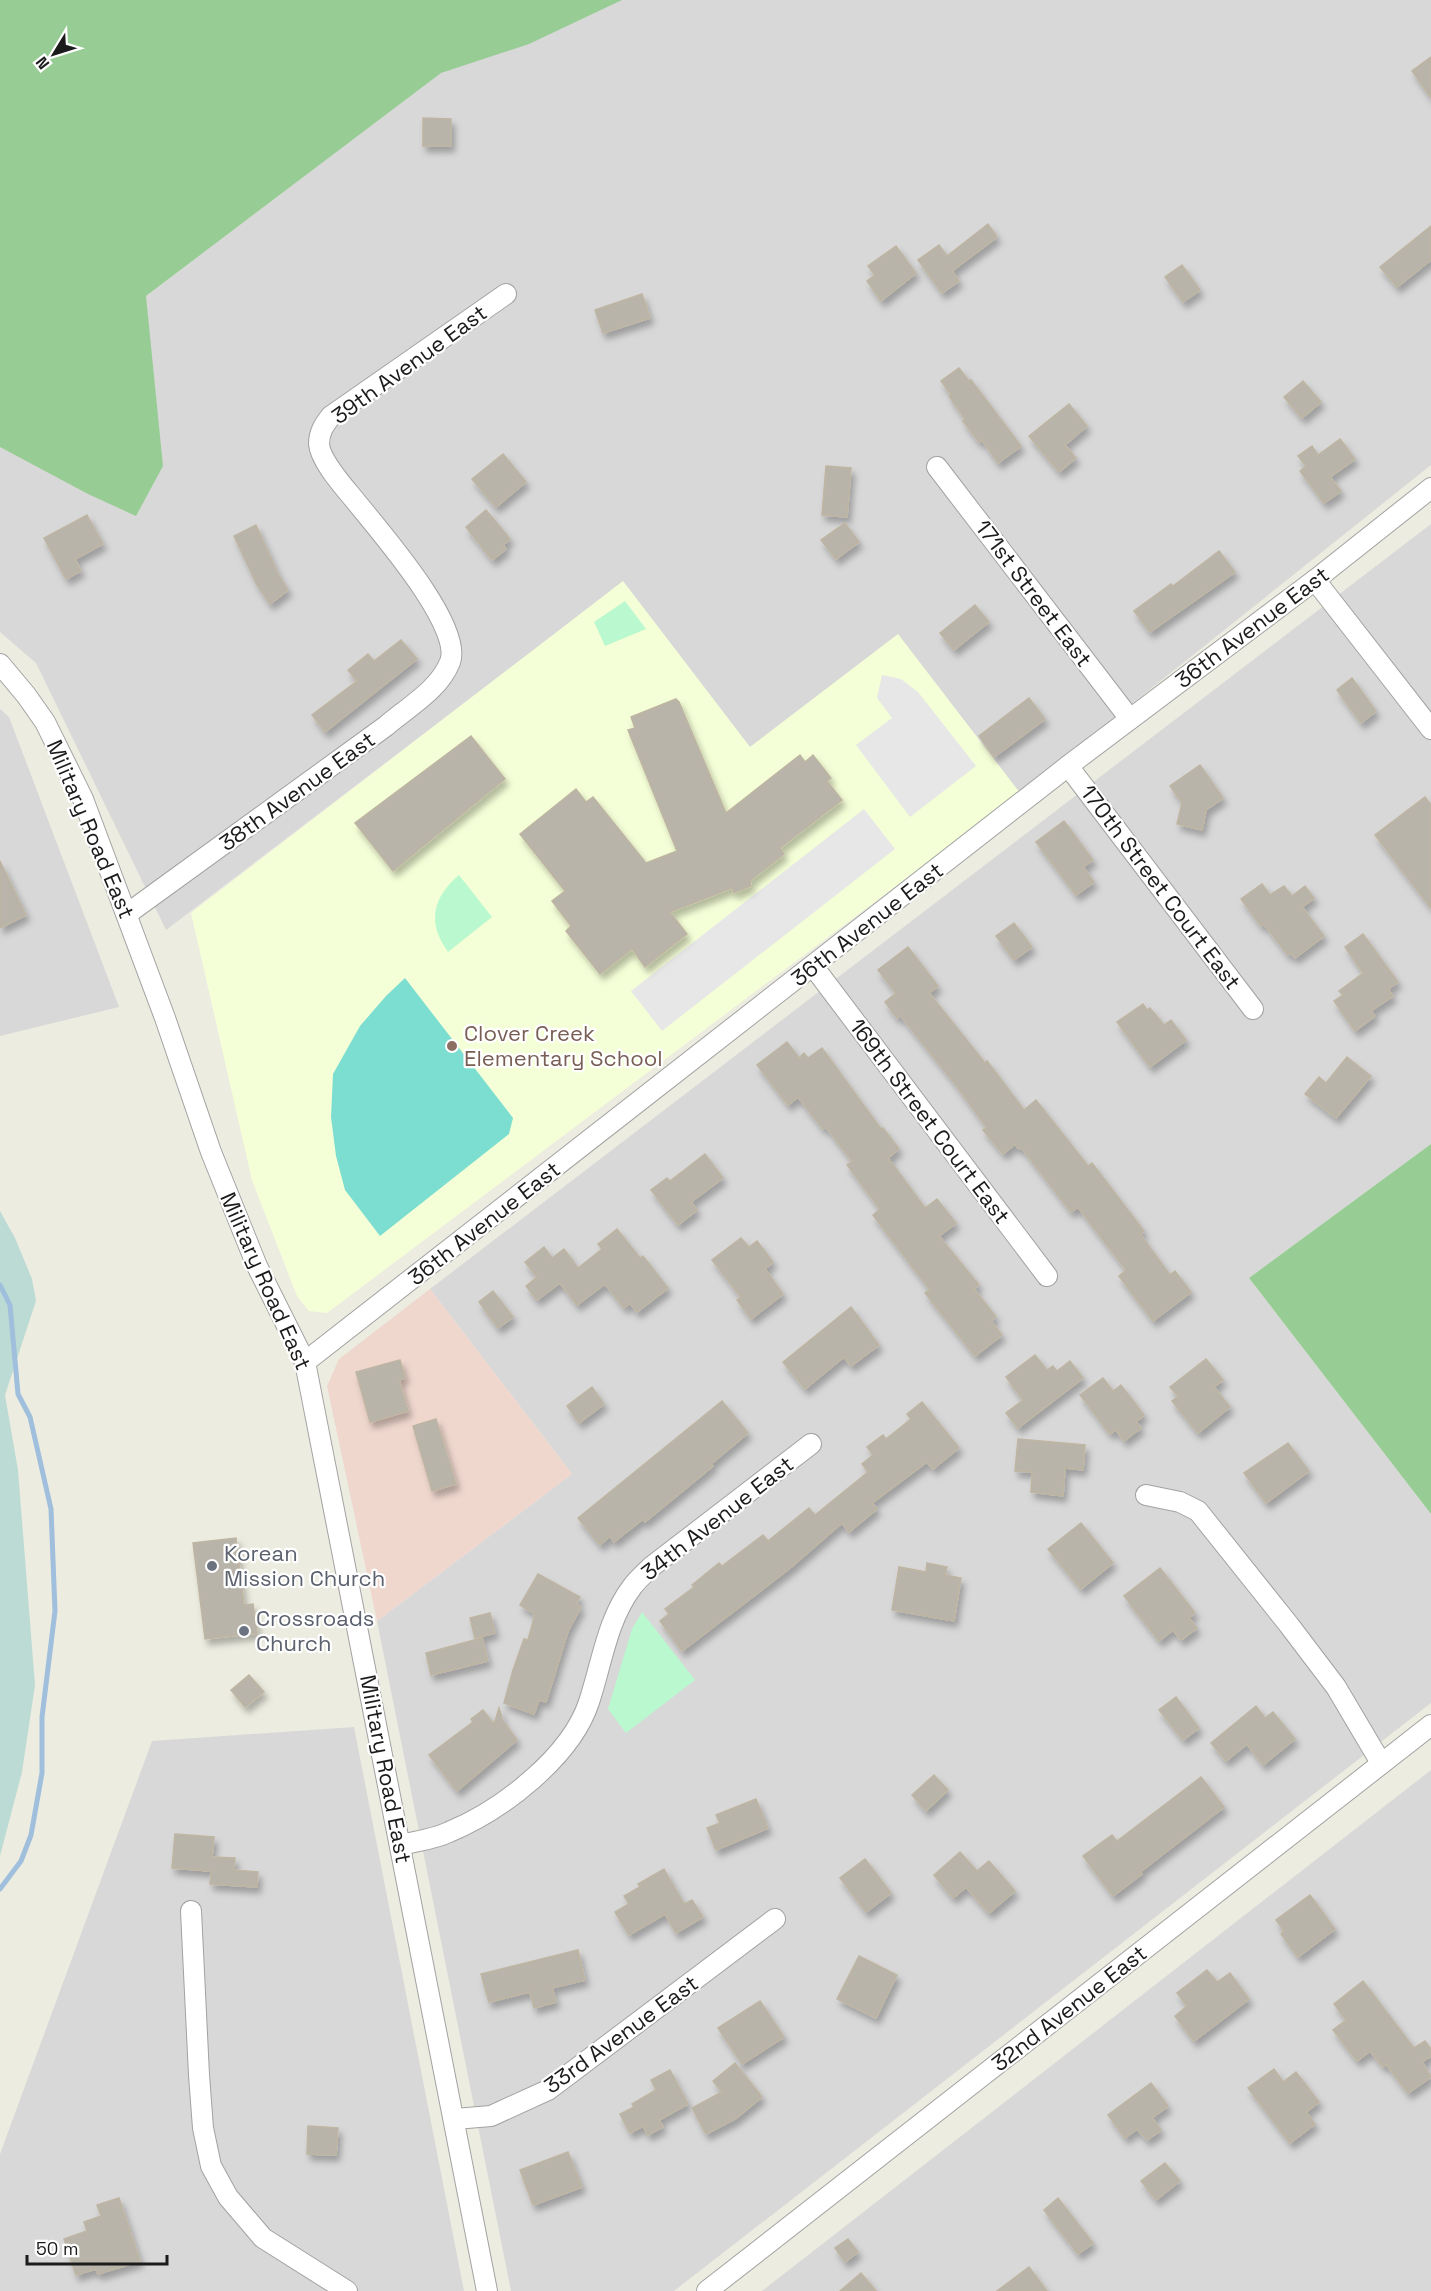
<svg xmlns="http://www.w3.org/2000/svg" width="1431" height="2291" font-family="'Space Grotesk',sans-serif">
<defs>
<filter id="shadow"><feDropShadow dx="3.5" dy="6" stdDeviation="3" flood-color="#0004"/></filter>
</defs>
<rect width="100%" height="100%" fill="#edece0"/>
<g fill="#d9d8d8">
<path d="M536,0H1431V465L1020,793L898,635L750,748L623,582L166,930L36,663L0,632V407Z"/>
<path d="M1431,524V1144L1249,1278L1431,1514V1703L674,2291H511L377,1621L572,1474L430,1289Z"/>
<path d="M0,709L9,717L119,1007L0,1036Z"/>
<path d="M354,1727L464,2291H0V2154L152,1741Z"/>
<path d="M1431,1770V2291H762Z"/>
</g>
<path fill="#efd7ce" d="M430,1289L572,1474L377,1621L327,1386L339,1359Z"/>
<path fill="#f5ffd7" d="M623,581L750,747L898,634L1020,793L327,1313L309,1311L297,1296L252,1180L191,913Z"/>
<g fill="#97cd94">
<path d="M0,0H622L529,44L441,73L146,296L163,466L136,516L88,494L0,447Z"/>
<path d="M1431,1144V1514L1249,1278Z"/>
</g>
<path fill="#bcdbd5" d="M0,1211L15,1238L32,1279L36,1301L5,1395L18,1470L35,1685L22,1772L0,1856Z"/>
<g fill="#baf9cf">
<path d="M625,601L646,629L605,646L594,622Z"/>
<path d="M459,875L492,917L448,952C427,923 432,898 459,875Z"/>
<path d="M642,1612L695,1680L626,1733L608,1709L632,1629Z"/>
</g>
<path fill="#7cded0" d="M405,978L513,1118L509,1134L380,1236L345,1190L336,1156L331,1117L333,1074L360,1026L386,996Z"/>
<g fill="#e7e7e7">
<path d="M882,675L901,679L918,692L976,766L910,817L856,745L892,718L877,698Z"/>
<path d="M864,809L895,849L662,1031L631,991Z"/>
</g>
<g fill="none" stroke-linecap="round" stroke-linejoin="round">
<path stroke="#9fbfdc" stroke-width="5" d="M0,1285L10,1305L18,1394L30,1417L51,1509L55,1611L42,1717V1773L31,1835L21,1861L0,1889"/>
</g>
<g fill="#b9b4a9" stroke="#beb5a2" stroke-width="1.5" filter="url(#shadow)">
<path d="M1431,57V98L1412,71Z"/>
<path d="M423,118L451,119V146H423Z"/>
<path d="M988,224L997,237L952,271L959,281L942,293L918,260L939,245L947,256Z"/>
<path d="M1431,226V260L1397,287L1380,267Z"/>
<path d="M896,246L916,273L881,301L867,281L875,275L868,266Z"/>
<path d="M1182,265L1200,290L1183,302L1165,277Z"/>
<path d="M642,294L650,318L603,333L595,310Z"/>
<path d="M959,368L969,381L971,380L1021,446L998,463L982,440L979,442L963,421L965,419L949,396L951,395L941,381Z"/>
<path d="M1303,381L1321,402L1302,418L1284,397Z"/>
<path d="M1069,404L1087,426L1065,445L1076,458L1059,472L1029,436Z"/>
<path d="M1340,439L1355,459L1330,477L1341,491L1324,503L1300,471L1306,466L1298,456L1312,446L1318,455Z"/>
<path d="M503,454L526,482L496,507L472,479Z"/>
<path d="M826,466L851,468L847,517L822,515Z"/>
<path d="M486,510L510,539L503,545L506,549L492,560L466,527Z"/>
<path d="M87,515L103,544L75,559L81,571L66,579L44,538Z"/>
<path d="M845,523L859,542L836,559L821,540Z"/>
<path d="M256,525L278,574L288,590L270,604L257,585L234,536Z"/>
<path d="M1219,551L1235,572L1150,632L1134,611L1171,584L1173,586Z"/>
<path d="M975,605L989,622L954,650L940,633Z"/>
<path d="M401,640L417,659L325,732L312,715L357,681L348,670L368,654L374,661Z"/>
<path d="M1352,678L1376,711L1361,723L1337,690Z"/>
<path d="M1029,698L1045,719L994,757L979,736Z"/>
<path d="M676,699L679,702L726,813L800,755L805,762L813,755L831,778L827,781L842,800L780,848L784,854L750,881L751,886L734,893L732,888L670,912L687,934L645,967L632,949L600,974L566,931L571,926L552,901L565,891L520,834L576,789L586,802L593,797L646,863L677,851L628,730L635,728L631,717Z"/>
<path d="M471,736L505,779L393,871L355,823Z"/>
<path d="M1200,765L1223,798L1206,810L1202,830L1177,824L1182,803L1170,786Z"/>
<path d="M1425,797L1431,805V908L1375,835Z"/>
<path d="M1064,821L1093,860L1083,867L1094,882L1076,895L1036,842Z"/>
<path d="M0,861L26,915L0,928Z"/>
<path d="M1262,884L1270,895L1284,886L1292,896L1305,886L1314,898L1302,907L1324,936L1295,958L1291,953L1288,955L1264,924L1261,926L1241,899Z"/>
<path d="M1014,923L1032,947L1014,960L996,936Z"/>
<path d="M1363,934L1398,982L1388,989L1393,996L1371,1011L1375,1016L1355,1031L1334,1001L1343,995L1339,991L1363,973L1345,947Z"/>
<path d="M908,947L938,986L929,993L985,1063L987,1061L1024,1110L1036,1100L1088,1166L1092,1163L1144,1231L1140,1234L1170,1275L1175,1271L1191,1292L1153,1321L1119,1276L1126,1270L1078,1207L1071,1212L1021,1147L1019,1149L1015,1144L1003,1154L983,1130L987,1128L956,1085L900,1015L897,1018L885,1002L896,993L878,970Z"/>
<path d="M1143,1004L1147,1010L1150,1008L1164,1025L1171,1020L1186,1040L1150,1067L1117,1022Z"/>
<path d="M787,1042L799,1058L804,1053L808,1058L822,1048L881,1129L883,1128L899,1149L888,1158L925,1208L937,1199L956,1223L939,1236L979,1285L974,1289L996,1317L991,1321L1002,1335L975,1356L925,1293L930,1290L873,1215L880,1209L847,1165L852,1161L826,1127L823,1129L798,1097L788,1105L757,1065Z"/>
<path d="M1347,1057L1371,1076L1336,1118L1305,1094L1319,1077L1326,1083Z"/>
<path d="M705,1154L723,1178L691,1202L697,1210L678,1225L651,1190L667,1178L670,1181Z"/>
<path d="M617,1229L640,1258L643,1256L668,1288L637,1312L630,1303L624,1308L605,1284L577,1305L560,1283L537,1300L526,1286L537,1277L525,1262L544,1247L552,1258L564,1249L578,1268L602,1249L598,1244Z"/>
<path d="M741,1238L749,1247L757,1241L773,1262L765,1269L783,1294L751,1319L737,1300L741,1297L712,1260Z"/>
<path d="M493,1291L513,1317L498,1328L479,1302Z"/>
<path d="M851,1307L879,1345L851,1366L844,1357L805,1389L783,1362Z"/>
<path d="M1035,1355L1047,1370L1053,1366L1057,1371L1070,1361L1083,1378L1018,1428L1006,1413L1023,1400L1006,1377Z"/>
<path d="M1206,1359L1223,1380L1214,1387L1230,1407L1198,1433L1172,1401L1178,1396L1170,1387Z"/>
<path d="M400,1360L405,1378L399,1380L408,1411L370,1422L356,1372Z"/>
<path d="M1103,1378L1113,1391L1121,1385L1144,1415L1136,1422L1141,1428L1124,1441L1116,1430L1110,1434L1080,1395Z"/>
<path d="M592,1387L604,1404L579,1423L567,1406Z"/>
<path d="M722,1401L748,1433L711,1464L713,1466L645,1522L643,1519L614,1542L610,1536L600,1545L578,1518Z"/>
<path d="M922,1402L959,1448L933,1469L927,1462L872,1503L877,1509L849,1532L842,1523L789,1569L682,1651L660,1621L669,1614L665,1609L694,1587L692,1585L719,1563L722,1566L763,1535L768,1541L809,1508L815,1515L868,1472L862,1464L873,1455L867,1447L883,1435L886,1439L911,1419L907,1414Z"/>
<path d="M436,1419L456,1484L432,1491L413,1426Z"/>
<path d="M1018,1439L1085,1445L1083,1470L1065,1468L1063,1496L1031,1492L1032,1472L1015,1471Z"/>
<path d="M1288,1443L1309,1471L1266,1503L1244,1473Z"/>
<path d="M1081,1523L1113,1563L1081,1589L1048,1549Z"/>
<path d="M236,1538L244,1605L253,1604L257,1633L205,1639L193,1543Z"/>
<path d="M927,1563L947,1567L945,1575L961,1578L954,1621L892,1610L899,1567L926,1572Z"/>
<path d="M1160,1568L1195,1613L1189,1618L1197,1628L1181,1640L1173,1630L1159,1641L1124,1596Z"/>
<path d="M538,1574L580,1597L576,1604L581,1607L568,1631L546,1702L539,1700L534,1714L504,1703L513,1670L524,1639L528,1640L535,1614L520,1605Z"/>
<path d="M490,1613L495,1633L475,1638L470,1618Z"/>
<path d="M482,1638L488,1661L431,1675L426,1653Z"/>
<path d="M249,1675L264,1692L245,1707L231,1690Z"/>
<path d="M1176,1697L1199,1728L1183,1740L1159,1710Z"/>
<path d="M1256,1706L1265,1718L1273,1712L1295,1739L1263,1765L1247,1744L1226,1761L1211,1743Z"/>
<path d="M499,1708L503,1721L517,1740L457,1791L429,1755L473,1722L471,1719L483,1710L494,1724Z"/>
<path d="M934,1775L948,1790L926,1811L912,1795Z"/>
<path d="M1201,1777L1224,1807L1140,1872L1142,1874L1113,1896L1083,1856L1112,1835L1117,1841Z"/>
<path d="M756,1799L768,1828L716,1850L707,1828L720,1823L716,1815Z"/>
<path d="M175,1834L214,1837L212,1857L235,1858L234,1870L258,1872L257,1887L210,1884L211,1871L172,1868Z"/>
<path d="M960,1852L977,1871L989,1861L1015,1891L989,1913L966,1887L953,1898L934,1875Z"/>
<path d="M865,1859L891,1893L866,1912L840,1878Z"/>
<path d="M664,1869L684,1904L692,1900L703,1917L676,1933L665,1914L629,1935L615,1912L629,1904L624,1896L640,1887L638,1884Z"/>
<path d="M1310,1895L1335,1929L1298,1957L1281,1934L1284,1931L1276,1920Z"/>
<path d="M578,1950L585,1980L552,1988L556,2002L534,2008L530,1992L489,2002L481,1974Z"/>
<path d="M859,1956L897,1975L876,2018L837,1999Z"/>
<path d="M1207,1970L1217,1982L1230,1973L1249,1999L1194,2041L1175,2016L1187,2006L1177,1993Z"/>
<path d="M1363,1981L1414,2048L1425,2041L1431,2049V2056L1422,2062L1431,2077L1408,2093L1386,2064L1383,2067L1370,2051L1357,2061L1333,2030L1346,2020L1334,2004Z"/>
<path d="M760,2001L784,2037L742,2064L718,2028Z"/>
<path d="M735,2063L762,2097L735,2119L706,2134L692,2108L722,2092L713,2081Z"/>
<path d="M1274,2069L1283,2082L1296,2072L1319,2102L1306,2112L1315,2124L1290,2143L1248,2088Z"/>
<path d="M670,2070L688,2104L659,2120L663,2127L648,2135L643,2126L630,2133L620,2114L634,2107L632,2104L656,2090L651,2080Z"/>
<path d="M1151,2083L1168,2106L1152,2118L1161,2130L1147,2140L1137,2129L1125,2138L1108,2115Z"/>
<path d="M308,2126L338,2128L336,2155L307,2154Z"/>
<path d="M568,2152L582,2187L533,2205L520,2170Z"/>
<path d="M1165,2163L1180,2181L1156,2200L1141,2181Z"/>
<path d="M119,2198L140,2261L98,2274L96,2269L76,2275L64,2239L87,2231L84,2222L101,2216L97,2205Z"/>
<path d="M1058,2198L1093,2243L1078,2254L1044,2210Z"/>
<path d="M848,2239L858,2252L845,2262L835,2248Z"/>
<path d="M1029,2267L1047,2291H997Z"/>
<path d="M861,2273L876,2291H840Z"/>
</g>
<g fill="none" stroke-linecap="round" stroke-linejoin="round">
<defs>
<g id="minor">
<path d="M937,467L1130,719"/>
<path d="M1315,580L1431,729"/>
<path d="M0,664L26,695L45,722L83,799L165,1018L211,1152L257,1266L305,1362L487,2291"/>
<path d="M1068,766L1253,1009"/>
<path d="M127,914L386,726C408,707 439,690 450,662C464,626 376,527 353,498C343,486 320,460 319,444C319,432 324,425 331,416L506,294"/>
<path d="M813,966L1047,1276"/>
<path d="M305,1362L1068,766L1315,580L1431,488"/>
<path d="M1146,1495L1180,1502L1198,1511L1289,1625L1336,1687L1381,1763"/>
<path d="M401,1845C417,1841 435,1839 449,1832C502,1810 571,1757 589,1702C602,1663 607,1620 632,1587C637,1580 644,1574 651,1567L811,1444"/>
<path d="M191,1911L199,2075L203,2128L211,2166L228,2197L263,2238L347,2291"/>
<path d="M455,2119L491,2116L548,2090L775,1919"/>
<path d="M707,2291L1431,1725"/>
</g>
</defs>
<use href="#minor" stroke="#a2a2a2" stroke-width="22"/>
<use href="#minor" stroke="#fff" stroke-width="20"/>
</g>
<circle fill="#8d6e63" stroke="#fff" stroke-width="2" cx="452" cy="1046" r="6"/>
<g fill="#6b7280" stroke="#fff" stroke-width="2">
<circle cx="212" cy="1566" r="6"/>
<circle cx="244" cy="1631" r="6"/>
</g>
<g text-anchor="middle" stroke-width="4.5" stroke-linejoin="round" paint-order="stroke">
<g font-size="22" fill="#1b1b1b" stroke="#fff">
<text transform="translate(409 364) rotate(-36)" y="8">39th Avenue East</text>
<text transform="translate(1034 593) rotate(53)" y="8">171st Street East</text>
<text transform="translate(1252 627) rotate(-37)" y="8">36th Avenue East</text>
<text transform="translate(297 791) rotate(-36)" y="8">38th Avenue East</text>
<text transform="translate(91 829) rotate(67)" y="8">Military Road East</text>
<text transform="translate(1161 887) rotate(53)" y="8">170th Street Court East</text>
<text transform="translate(867 924) rotate(-38)" y="8">36th Avenue East</text>
<text transform="translate(930 1121) rotate(53)" y="8">169th Street Court East</text>
<text transform="translate(484 1223) rotate(-38)" y="8">36th Avenue East</text>
<text transform="translate(266 1281) rotate(66)" y="8">Military Road East</text>
<text transform="translate(717 1518) rotate(-38)" y="8">34th Avenue East</text>
<text transform="translate(386 1769) rotate(79)" y="8">Military Road East</text>
<text transform="translate(1069 2008) rotate(-38)" y="8">32nd Avenue East</text>
<text transform="translate(621 2034) rotate(-36)" y="8">33rd Avenue East</text>
</g>
<g font-size="22" fill="#785e54" stroke="#fff" text-anchor="start">
<text x="464" y="1041">Clover Creek<tspan x="464" dy="25">Elementary School</tspan></text>
</g>
<g font-size="22" fill="#5b616d" stroke="#fff" text-anchor="start">
<text x="224" y="1561">Korean<tspan x="224" dy="25">Mission Church</tspan></text>
<text x="256" y="1626">Crossroads<tspan x="256" dy="25">Church</tspan></text>
</g>
</g>
<g transform="translate(54 54) rotate(232)" stroke="#ffffff" stroke-width="4.5" paint-order="stroke">
<path d="M0-4.5L10 22L0 15L-10 22Z" fill="#1b1b1b"/>
<text y="-9" font-size="16" font-weight="bold" text-anchor="middle" fill="#1b1b1b">N</text>
</g>
<path d="M27 2255v9h140v-9" fill="none" stroke="#1b1b1b" stroke-width="3"/>
<text x="36" y="2255" font-size="18" fill="#1b1b1b" stroke="#ffffff" stroke-width="4.5" paint-order="stroke">50 m</text>
</svg>
